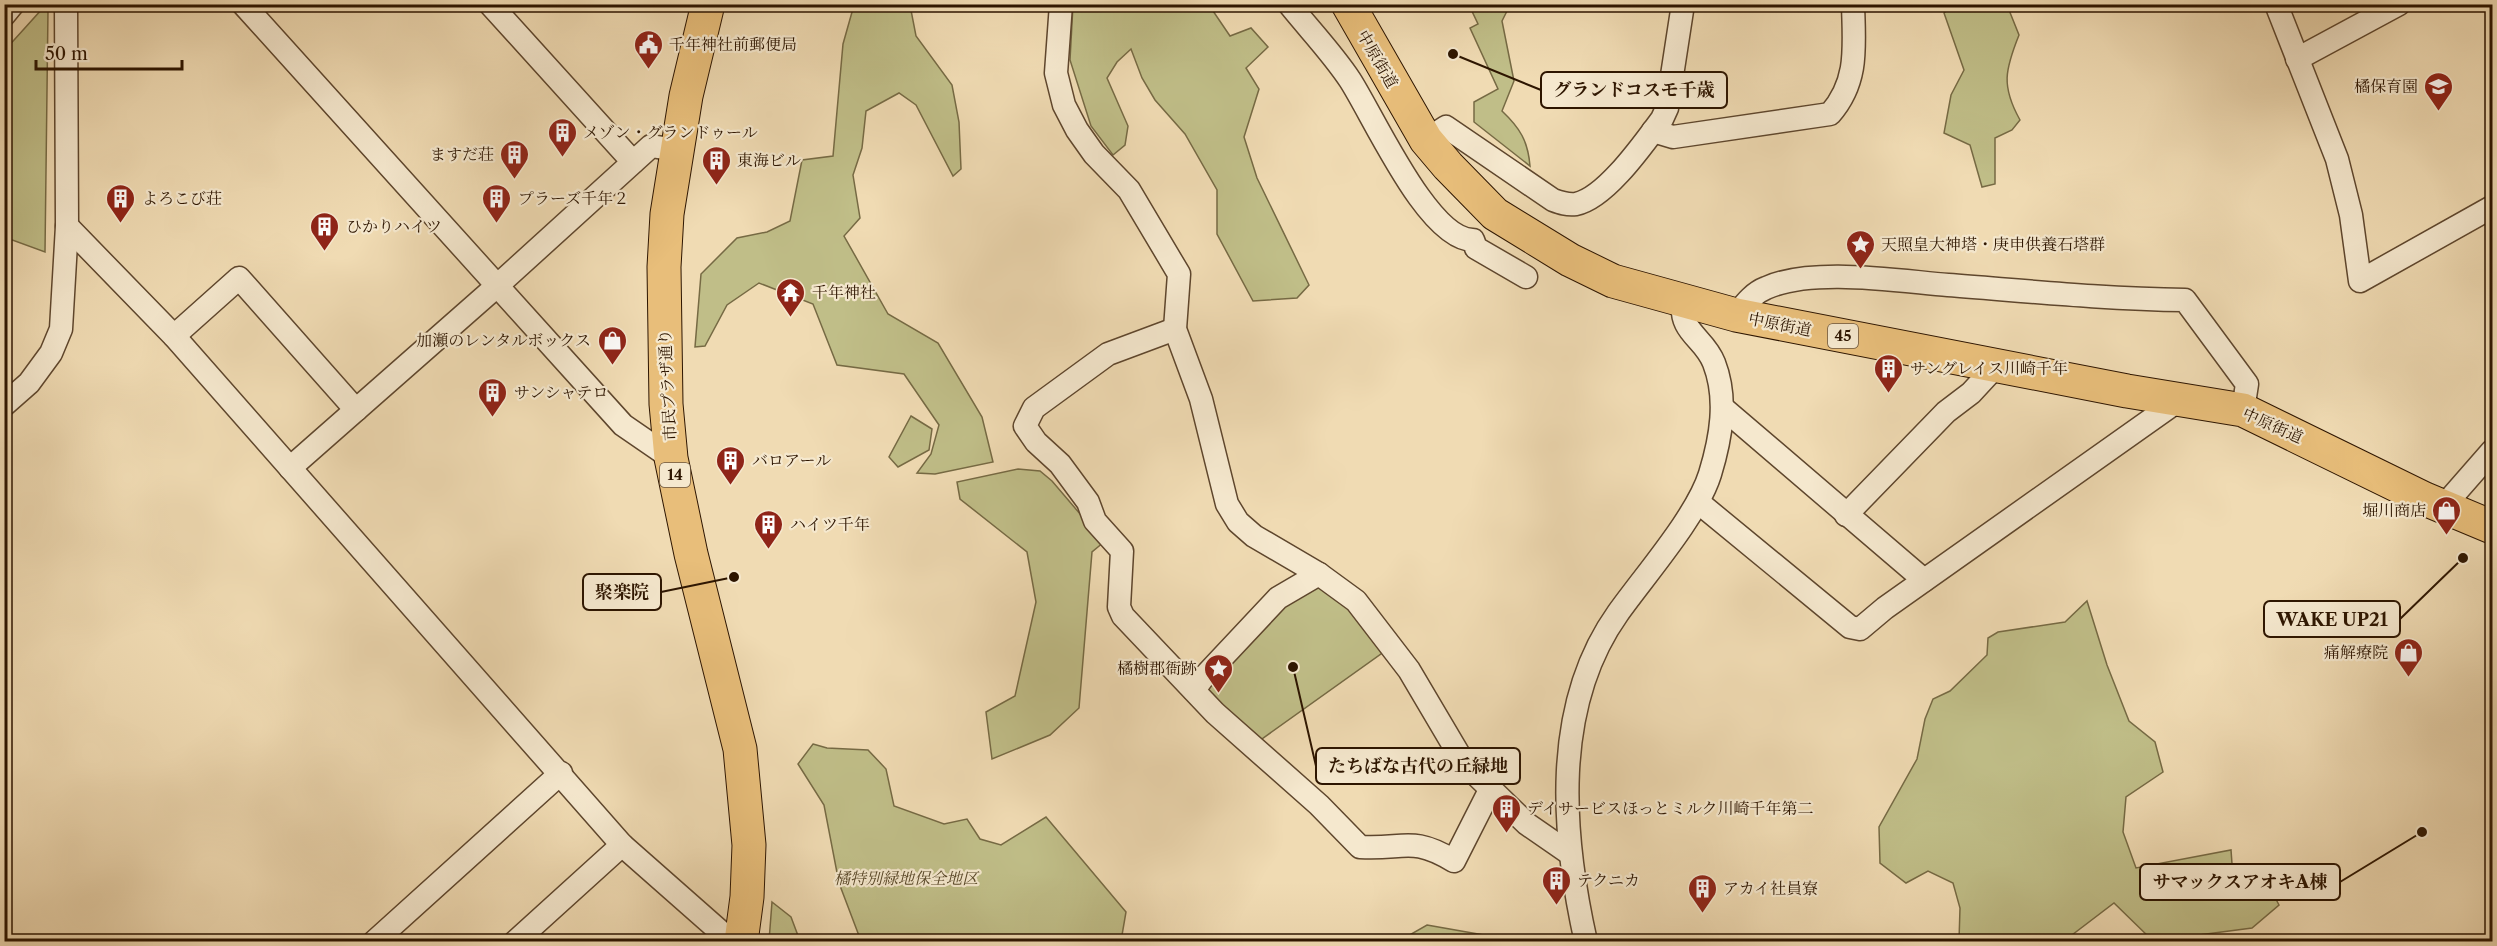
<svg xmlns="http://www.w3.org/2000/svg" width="2497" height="946" font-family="'Libre Caslon Text','Noto Serif JP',serif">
<rect width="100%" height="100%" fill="#f0dbb3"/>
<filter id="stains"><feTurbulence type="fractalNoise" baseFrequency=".00333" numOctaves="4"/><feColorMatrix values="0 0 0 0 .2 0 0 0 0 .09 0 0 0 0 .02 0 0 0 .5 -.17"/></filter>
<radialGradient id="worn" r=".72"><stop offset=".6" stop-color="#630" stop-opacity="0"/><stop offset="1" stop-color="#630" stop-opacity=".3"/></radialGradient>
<g fill="#c0be88" stroke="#766a44" stroke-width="1.5">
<path d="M854,5H910L916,36L952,85L959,122L961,169L953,176L916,105L899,93L866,111L862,148L853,175L860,218L844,236L888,314L938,343L982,417L993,462L935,474L917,473L931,454L939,425L904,374L837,365L813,304L759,283L727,305L705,346L695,347L701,274L737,238L767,232L790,221L802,160L833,156L843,44Z"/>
<path d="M1073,5H1209L1230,36L1251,28L1268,47L1246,68L1259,89L1244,137L1257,178L1309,285L1297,298L1253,301L1217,234V190L1185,134L1155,100L1142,78L1131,49L1117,62L1107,78L1128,126L1125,145L1113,155L1091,126L1070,60Z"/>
<path d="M1469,5H1510L1502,21L1514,81L1502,111C1520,128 1528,141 1530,166L1474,122V102L1498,89L1470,28L1478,24Z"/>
<path d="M1953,5H2007L2019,35C2005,70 2001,86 2020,120L2012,130L1995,138V184L1982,187L1970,145L1944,133L1951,95L1964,70L1944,13Z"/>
<path d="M43,8L48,10L45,252L4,237L5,50Z"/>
<path d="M911,416L932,429L929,450L898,467L889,457Z"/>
<path d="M1018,469L1040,471L1052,481L1104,542L1092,552L1079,708L1050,735L992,759L986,712L1015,696L1036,602L1027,552L960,499L957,482Z"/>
<path d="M1319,583L1351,606L1385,651L1259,741L1207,692L1208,682L1283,602Z"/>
<path d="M2087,601L2107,665L2129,721L2155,742L2163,772L2126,797L2123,832L2136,868L2231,850L2234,892L2270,888L2279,905L2252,928L2153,941L2114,903L2064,941H1959L1960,908L1953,883L1928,871L1906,883L1880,863L1879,827L1917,759L1925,719L1933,699L1950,691L1987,655L1988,638L1998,632L2065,622Z"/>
<path d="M813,744L827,748L868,750L886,769L894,806L944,824L967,819L980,839L1001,845L1046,817L1126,912L1121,941H861L839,883L824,805L798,764Z"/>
<path d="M772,902L791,917L800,941H769Z"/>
<path d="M1427,925L1495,937L1499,941H1399Z"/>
</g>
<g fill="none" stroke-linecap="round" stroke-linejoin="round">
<defs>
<g id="street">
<path d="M243,4L623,425L671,458"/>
<path d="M490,4L633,162"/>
<path d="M1061,4L1056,73L1064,105L1077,130L1094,154L1129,190L1179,274L1175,329L1201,399L1227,504L1238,522L1254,536L1319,574L1356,601L1409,670L1464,763L1527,824L1569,853"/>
<path d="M1289,4C1309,29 1333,54 1350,80C1374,117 1428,240 1473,240L1476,248L1526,277"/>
<path d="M2276,4L2337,159L2351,215L2360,281L2492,207"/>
<path d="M4,15L13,4"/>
<path d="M2297,59L2399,4"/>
<path d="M1653,131L1673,137L1830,114C1859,81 1854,46 1853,4"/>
<path d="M1426,140L1446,127L1553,200C1561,203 1567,205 1576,204C1606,198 1644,143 1662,119L1667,108L1683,4"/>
<path d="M67,226L174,336L622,845L732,942"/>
<path d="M1736,315C1745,304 1753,293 1766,288C1812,267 1898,281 1948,285C2027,291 2106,299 2185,300L2247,384L2243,410"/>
<path d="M1175,329L1108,354L1034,408L1025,426L1036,442L1060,464L1088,502L1095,521L1122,551L1119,607L1123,616L1215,713L1319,805L1360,847C1404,850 1411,835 1454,861L1490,790"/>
<path d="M174,336L239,278L356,410"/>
<path d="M4,405L29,383L51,353L61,329L67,226L66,4"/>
<path d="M1723,408L1924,580"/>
<path d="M290,468L498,285L651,146L676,150"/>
<path d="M1698,502L1850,627L1860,629L1885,608L2179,400"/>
<path d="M2443,507L2492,451"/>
<path d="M1846,515L1946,412L1971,393L1996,366"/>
<path d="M1194,690L1202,679L1278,598L1319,574"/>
<path d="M374,942L561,773"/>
<path d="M515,942L622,845"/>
<path d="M1586,942C1562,835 1551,707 1618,613C1645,575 1697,516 1710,474C1721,438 1728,399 1714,363C1704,337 1679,333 1683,301"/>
</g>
<g id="primary">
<path d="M708,4L686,96L667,214L664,267L666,404L671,458L691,554L740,749L749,845L747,897L741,942"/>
<path d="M1348,4L1426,140L1448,166L1495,214L1570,260L1613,281L1736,315L2127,391L2243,410L2425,499L2492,527"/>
</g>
</defs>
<use href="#street" stroke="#5e462d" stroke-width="25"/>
<use href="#primary" stroke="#2d1500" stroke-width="35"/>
<use href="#street" stroke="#f5e8ce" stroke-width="22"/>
<use href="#primary" stroke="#e8be7a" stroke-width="33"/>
</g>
<defs>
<symbol id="civic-pin" viewBox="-11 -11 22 30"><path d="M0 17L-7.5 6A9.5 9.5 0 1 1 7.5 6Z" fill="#8f2418" stroke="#f5e8ce"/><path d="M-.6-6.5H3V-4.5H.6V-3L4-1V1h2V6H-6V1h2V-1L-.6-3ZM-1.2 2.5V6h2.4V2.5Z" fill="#fff"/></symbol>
<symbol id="school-pin" viewBox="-11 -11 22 30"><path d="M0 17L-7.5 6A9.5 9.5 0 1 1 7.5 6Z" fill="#8f2418" stroke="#f5e8ce"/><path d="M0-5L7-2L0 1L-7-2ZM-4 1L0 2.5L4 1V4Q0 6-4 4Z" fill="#fff"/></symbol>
<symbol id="building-pin" viewBox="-11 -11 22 30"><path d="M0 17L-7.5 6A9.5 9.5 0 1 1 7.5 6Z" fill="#8f2418" stroke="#f5e8ce"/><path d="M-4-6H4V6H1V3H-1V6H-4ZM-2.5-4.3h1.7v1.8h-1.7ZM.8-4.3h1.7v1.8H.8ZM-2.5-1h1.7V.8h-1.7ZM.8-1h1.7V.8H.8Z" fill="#fff"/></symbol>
<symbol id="sight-pin" viewBox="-11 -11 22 30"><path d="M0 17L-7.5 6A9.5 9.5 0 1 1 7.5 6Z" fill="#8f2418" stroke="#f5e8ce"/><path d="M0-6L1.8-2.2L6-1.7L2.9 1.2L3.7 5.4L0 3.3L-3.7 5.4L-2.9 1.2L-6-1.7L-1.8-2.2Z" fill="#fff"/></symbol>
<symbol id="temple-pin" viewBox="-11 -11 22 30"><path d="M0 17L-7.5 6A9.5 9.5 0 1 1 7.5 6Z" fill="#8f2418" stroke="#f5e8ce"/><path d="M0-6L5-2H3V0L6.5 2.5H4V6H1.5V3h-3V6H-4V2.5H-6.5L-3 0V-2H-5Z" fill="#fff"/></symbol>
<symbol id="shop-pin" viewBox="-11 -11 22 30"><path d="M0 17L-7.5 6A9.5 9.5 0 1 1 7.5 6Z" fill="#8f2418" stroke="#f5e8ce"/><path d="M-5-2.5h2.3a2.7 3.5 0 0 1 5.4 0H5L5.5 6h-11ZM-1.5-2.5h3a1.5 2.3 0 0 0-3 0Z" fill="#fff"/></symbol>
</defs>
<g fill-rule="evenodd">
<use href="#civic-pin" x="632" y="28" width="33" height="45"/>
<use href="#school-pin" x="2422" y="70" width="33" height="45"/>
<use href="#building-pin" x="546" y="116" width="33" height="45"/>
<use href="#building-pin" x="498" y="138" width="33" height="45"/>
<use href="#building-pin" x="700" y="144" width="33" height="45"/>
<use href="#building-pin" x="104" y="182" width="33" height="45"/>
<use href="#building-pin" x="480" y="182" width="33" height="45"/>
<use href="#building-pin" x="308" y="210" width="33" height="45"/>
<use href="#sight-pin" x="1844" y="228" width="33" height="45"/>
<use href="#temple-pin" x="774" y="276" width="33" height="45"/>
<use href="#shop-pin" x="596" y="324" width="33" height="45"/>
<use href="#building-pin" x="1872" y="352" width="33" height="45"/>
<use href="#building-pin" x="476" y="376" width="33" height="45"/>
<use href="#building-pin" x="714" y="444" width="33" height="45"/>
<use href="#shop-pin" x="2430" y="494" width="33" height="45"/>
<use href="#building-pin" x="752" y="508" width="33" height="45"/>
<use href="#shop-pin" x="2392" y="636" width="33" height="45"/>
<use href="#sight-pin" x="1202" y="652" width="33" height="45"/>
<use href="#building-pin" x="1490" y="792" width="33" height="45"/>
<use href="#building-pin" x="1540" y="864" width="33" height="45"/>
<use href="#building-pin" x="1686" y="872" width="33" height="45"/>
</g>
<g text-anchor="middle" stroke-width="4.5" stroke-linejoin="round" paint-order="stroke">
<g fill="#f5e8ce" stroke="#69543e" stroke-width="1.5">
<rect x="1828" y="324" width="30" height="24" rx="4.5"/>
<rect x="660" y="463" width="30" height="24" rx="4.5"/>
</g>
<g font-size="15" font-weight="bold" fill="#2d1500">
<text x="1843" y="341">45</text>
<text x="675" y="480">14</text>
</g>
<g font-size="16" fill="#2d1500" stroke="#f5e8ce" text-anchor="start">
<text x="669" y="50">千年神社前郵便局</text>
<text x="2418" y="92" text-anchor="end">橘保育園</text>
<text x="583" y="138">メゾン・グランドゥール</text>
<text x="494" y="160" text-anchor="end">ますだ荘</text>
<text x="737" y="166">東海ビル</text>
<text x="142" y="204">よろこび荘</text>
<text x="518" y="204">プラーズ千年２</text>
<text x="346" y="232">ひかりハイツ</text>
<text x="1881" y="250">天照皇大神塔・庚申供養石塔群</text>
<text x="812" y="298">千年神社</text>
<text x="591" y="346" text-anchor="end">加瀬のレンタルボックス</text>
<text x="1910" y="374">サングレイス川崎千年</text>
<text x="514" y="398">サンシャテロ</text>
<text x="752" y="466">バロアール</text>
<text x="2426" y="516" text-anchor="end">堀川商店</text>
<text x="790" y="530">ハイツ千年</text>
<text x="2388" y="658" text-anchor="end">痛解療院</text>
<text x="1197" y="674" text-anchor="end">橘樹郡衙跡</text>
<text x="1527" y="814">デイサービスほっとミルク川崎千年第二</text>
<text x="1577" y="886">テクニカ</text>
<text x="1723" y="894">アカイ社員寮</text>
</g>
<g font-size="16" fill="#2d1500" stroke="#f5e8ce">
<text transform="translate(1378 59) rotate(60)" y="6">中原街道</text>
<text transform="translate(1780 324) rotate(11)" y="6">中原街道</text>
<text transform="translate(667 385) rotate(-93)" y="6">市民プラザ通り</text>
<text transform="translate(2273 425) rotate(24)" y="6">中原街道</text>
</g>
<g font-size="16" font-style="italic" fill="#594829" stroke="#f5e8ce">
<text x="906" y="884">橘特別緑地保全地区</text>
</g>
</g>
<path fill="none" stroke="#2d1500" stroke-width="2" d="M1453 54L1541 90M734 577L661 592M2463 558L2400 619M1293 667L1316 766M2422 832L2340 882"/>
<g fill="#2d1500" stroke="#f5e8ce" stroke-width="2">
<circle cx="1453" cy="54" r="6"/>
<circle cx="734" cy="577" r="6"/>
<circle cx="2463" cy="558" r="6"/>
<circle cx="1293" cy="667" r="6"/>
<circle cx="2422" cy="832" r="6"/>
</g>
<g fill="#f5e8ce" stroke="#2d1500" stroke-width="2">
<rect x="1541" y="72" width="186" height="36" rx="6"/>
<rect x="583" y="574" width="78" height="36" rx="6"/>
<rect x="2264" y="601" width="136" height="36" rx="6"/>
<rect x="1316" y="748" width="204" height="36" rx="6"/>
<rect x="2140" y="864" width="200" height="36" rx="6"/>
</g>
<g font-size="18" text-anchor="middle" font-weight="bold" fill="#2d1500">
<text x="1634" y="96">グランドコスモ千歳</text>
<text x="622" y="598">聚楽院</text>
<text x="2332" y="626">WAKE UP21</text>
<text x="1418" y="772">たちばな古代の丘緑地</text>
<text x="2240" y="888">サマックスアオキA棟</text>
</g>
<rect width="2497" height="946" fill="none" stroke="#f0dbb3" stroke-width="24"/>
<rect x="6" y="6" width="2485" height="934" fill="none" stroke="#2d1500" stroke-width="3"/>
<rect x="12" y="12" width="2473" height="922" fill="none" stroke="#2d1500" stroke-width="1.5"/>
<path d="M36 60v9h146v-9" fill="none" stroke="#2d1500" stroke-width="3"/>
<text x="45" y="60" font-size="18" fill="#2d1500" stroke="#f5e8ce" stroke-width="4.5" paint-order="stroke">50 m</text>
<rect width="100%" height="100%" filter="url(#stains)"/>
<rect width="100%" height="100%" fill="url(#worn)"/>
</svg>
